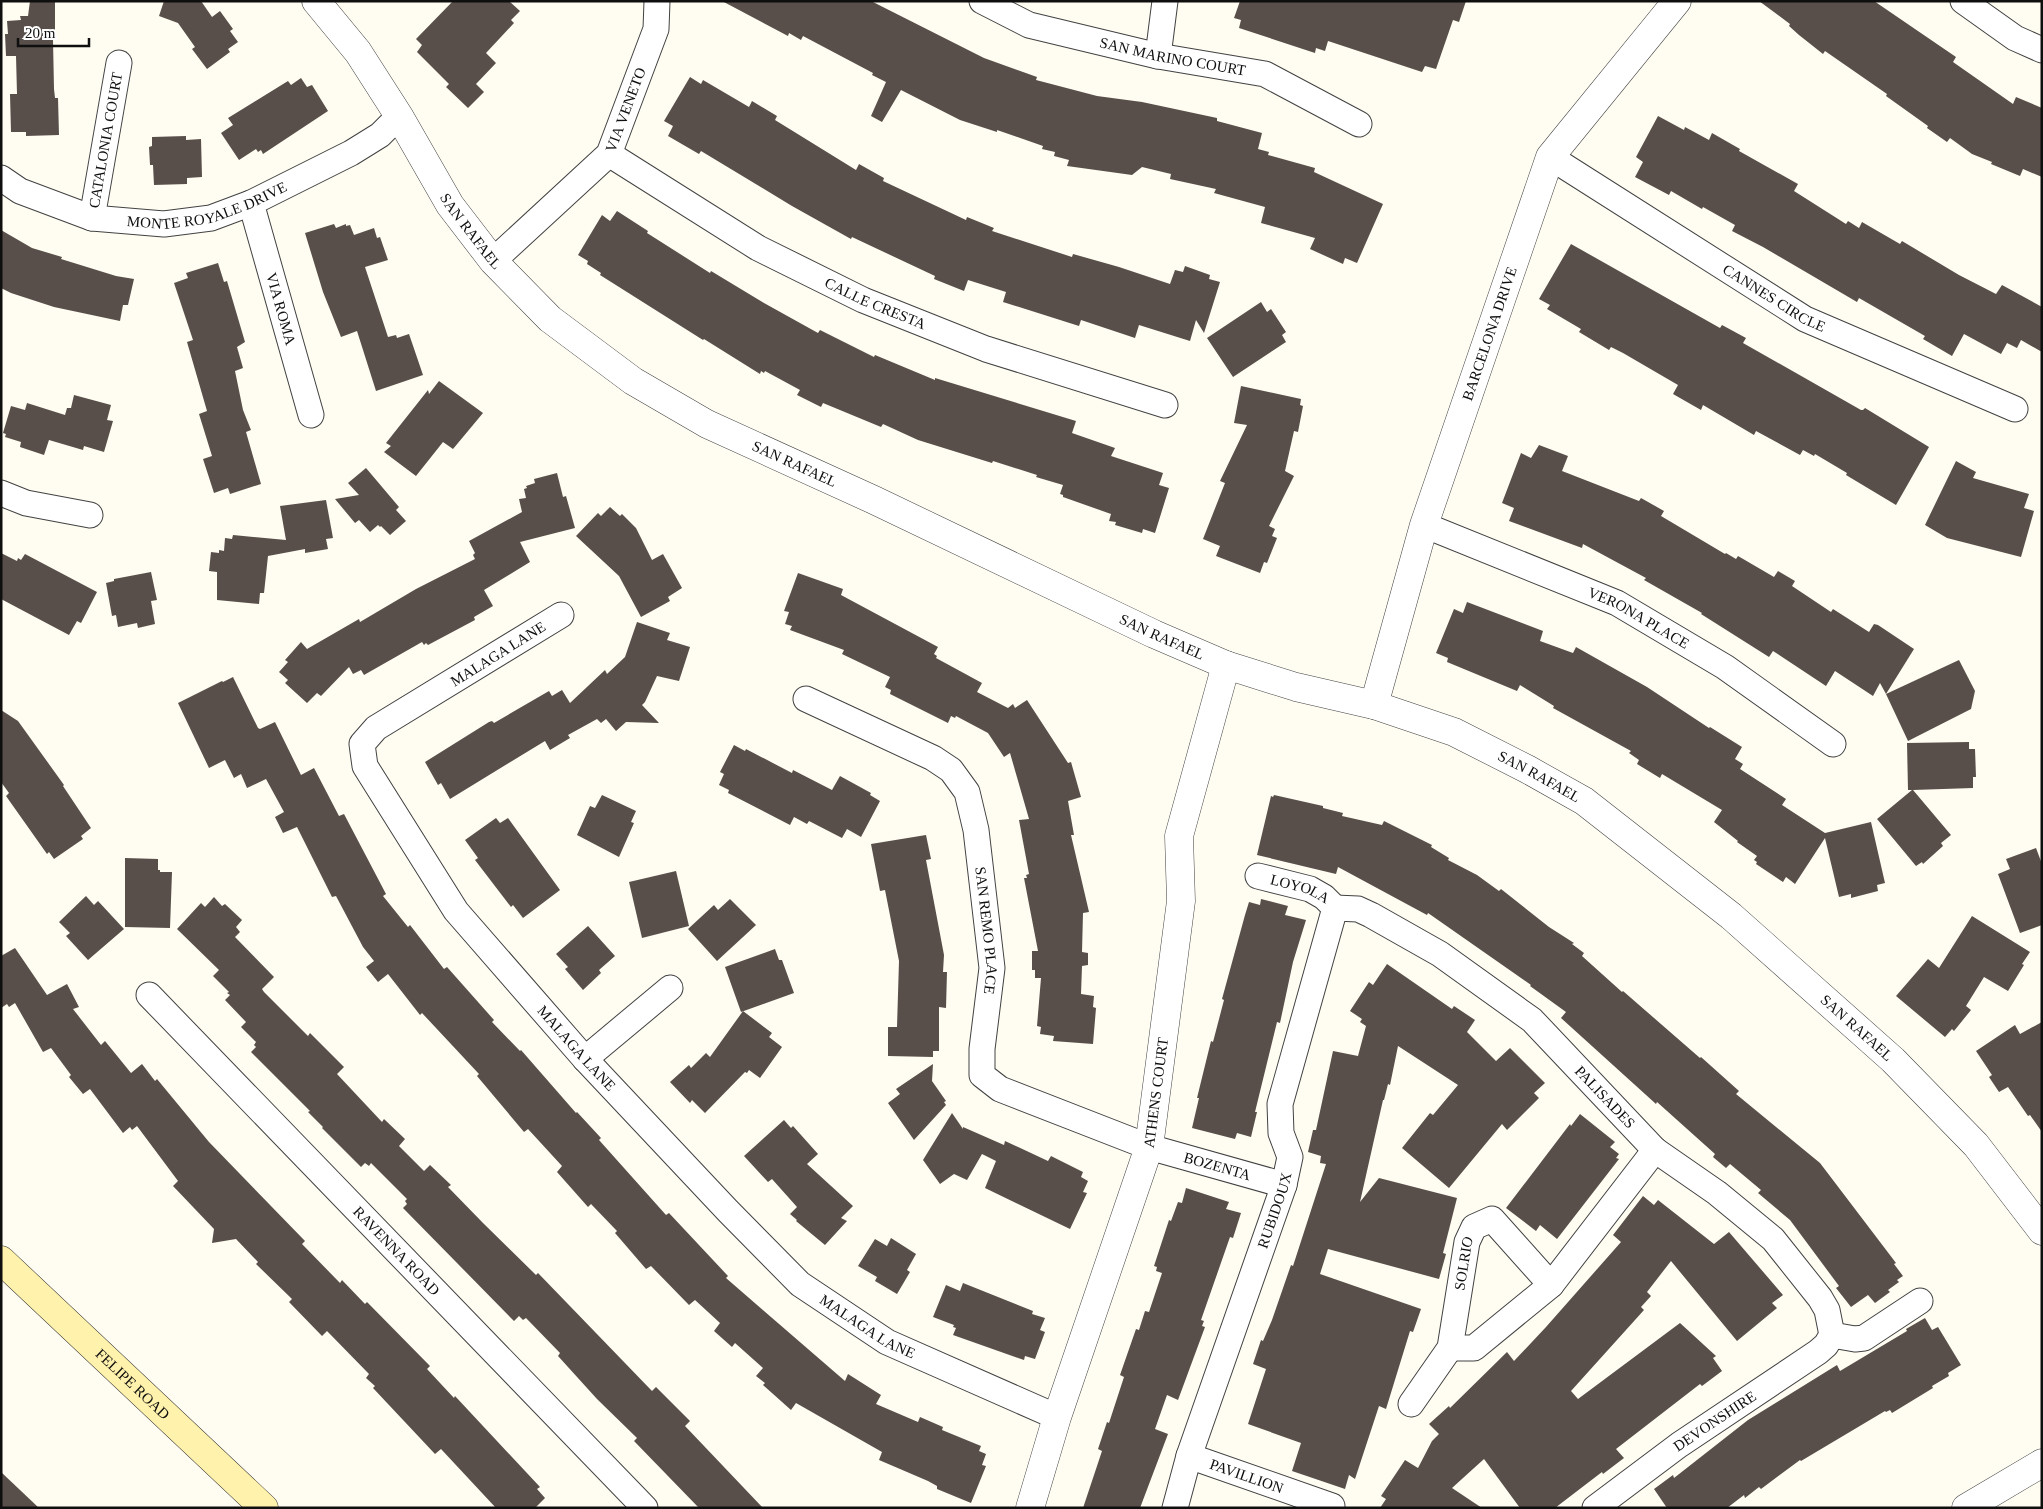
<svg xmlns="http://www.w3.org/2000/svg" width="2043" height="1509" font-family="'Times New Roman',serif">
<rect width="100%" height="100%" fill="#fffcf1"/>
<g fill="#584f4b">
<path d="M30,1H55V39L53,40L54,89L55,98H58L59,135L26,136V132H11L10,94H17L16,56H6L5,34H8L7,21L21,20L20,16H28Z"/>
<path d="M164,1H201L212,17L220,11L233,29L230,31L238,42L228,49L230,52L207,69L192,49L195,47L178,23L159,16Z"/>
<path d="M453,1H509L520,11L511,20L514,23L486,53L496,63L476,84L484,92L468,108L446,87L449,84L417,52L422,45L416,39Z"/>
<path d="M722,1H871L984,58L1037,77L1036,80L1097,96L1142,102L1217,118V121L1262,133L1258,149L1269,152L1268,155L1315,168L1314,172L1383,204L1357,263L1345,258L1343,264L1310,249L1315,238L1261,223L1265,207L1214,193L1216,189L1170,179L1171,174L1142,167L1132,175L1067,166L1069,160L1054,156L1055,152L1042,149L1043,146L997,130V132L960,120L901,90L882,122L871,116L886,82L872,75L873,73L803,36L801,40L789,33L788,36Z"/>
<path d="M1240,1H1466L1459,22L1453,20L1436,69L1425,66L1422,72L1328,41L1325,51L1316,48L1315,53L1239,28L1241,20L1234,18Z"/>
<path d="M1759,1H1874L1956,57L1953,62L2013,104L2016,97L2042,108V177L2023,169L2020,176L1991,164L1992,162L1972,154L1950,138L1947,142L1927,128L1928,126L1886,96L1887,94L1825,51L1823,54L1799,35L1789,26L1790,24Z"/>
<path d="M690,77L701,84L703,80L749,107L752,101L777,116L775,120L856,170L859,164L884,178L883,181L966,220L967,217L994,228L992,231L1072,257L1073,254L1119,267L1170,284L1175,270L1183,272L1185,266L1210,275L1209,279L1220,282L1204,333L1196,320L1190,341L1139,325L1135,338L1081,320L1079,326L1003,302L1006,292L968,280L964,291L934,279L935,276L852,237L851,239L792,206L701,151L699,154L668,136L673,126L664,121Z"/>
<path d="M301,78L307,87L312,85L328,111L263,154L261,150L258,152L256,149L239,160L221,133L233,125L228,118L288,81L291,85Z"/>
<path d="M1658,116L1684,130L1685,127L1709,140L1712,133L1740,149L1739,151L1798,184L1794,191L1846,224L1848,221L1859,228L1862,222L1900,244L1902,241L1959,275L1996,294L2002,285L2042,307V352L2021,340L2017,348L2007,343L2001,354L1964,334L1952,356L1923,339L1925,336L1859,298L1857,302L1763,247L1732,231L1735,225L1703,207L1702,209L1671,191L1669,195L1635,177L1643,162L1636,157Z"/>
<path d="M186,136V140L201,139L202,177L187,178V184L154,185L153,165H150L149,147L152,146V137Z"/>
<path d="M617,211L648,231L647,233L710,273L711,271L764,303L818,333L820,330L874,357L875,355L935,380V378L1076,421L1072,433L1115,448L1111,456L1163,473L1159,485L1169,488L1155,533L1143,529L1142,533L1115,525L1116,522L1109,521L1111,514L1063,497V495L1060,494L1063,485L1036,477L1037,475L993,461L992,463L918,440L883,424L881,427L823,403L821,407L797,395L800,390L765,371L764,373L761,371L760,374L704,339L703,340L600,275L601,273L587,264L588,261L578,255L602,215L610,221Z"/>
<path d="M334,224L336,228L346,224V226L350,225L354,235L374,228L377,238L380,237L388,260L365,267L388,337L396,335L397,338L409,334L423,375L376,391L357,331L341,337L323,292L305,233Z"/>
<path d="M1,230L32,248L62,257L61,259L116,276L134,279L128,305H123L120,321L54,307L11,293L1,288Z"/>
<path d="M1571,244L1720,328L1722,325L1746,338L1743,343L1861,410H1863L1865,408L1929,447L1896,505L1846,475L1847,473L1815,454L1814,456L1803,450L1800,455L1756,431L1754,435L1703,405L1701,410L1673,394L1678,385L1623,353L1611,347L1609,350L1579,332L1581,329L1547,309L1550,305L1539,299Z"/>
<path d="M218,263L224,282L227,281L245,342L237,347L243,368L235,371L243,410L251,430L246,432L261,484L230,494L228,488L214,493L203,459L212,456L199,414L207,411L187,342L193,340L174,283L188,278L186,273Z"/>
<path d="M1261,302L1267,312L1271,309L1286,332L1282,335L1286,342L1233,377L1207,338Z"/>
<path d="M439,381L483,413L453,449L443,442L416,476L384,452L391,446L386,443L428,390L429,394Z"/>
<path d="M1241,386L1301,399L1300,405L1303,406L1298,432L1294,431L1285,471L1294,476L1269,526L1275,529L1272,536L1277,538L1267,563L1264,562L1260,573L1216,556L1220,546L1203,539L1225,483L1220,481L1247,425L1234,423Z"/>
<path d="M74,395L111,405L107,420L113,421L104,452L84,446L83,450L49,440L44,455L20,447L21,442L5,437L6,434L3,433L11,406L25,410L27,403L65,415L67,408H71Z"/>
<path d="M1539,445L1568,456L1562,471L1639,501L1641,498L1664,511L1661,516L1725,554L1726,553L1736,559L1738,556L1774,577L1778,571L1795,581L1792,586L1831,612L1833,609L1869,632L1874,624L1878,625L1914,649L1886,694L1880,683L1873,696L1835,671L1826,686L1773,651L1769,657L1701,614L1702,613L1644,580L1646,578L1583,544L1582,548L1509,521L1514,508L1502,503L1521,453L1531,458Z"/>
<path d="M1956,461L1976,472L1973,478L2029,494L2024,508L2034,511L2021,557L1947,538L1925,525Z"/>
<path d="M366,468L399,507L396,510L406,521L390,535L381,526L380,527L378,525L370,532L359,520L355,523L335,499L359,495L348,483Z"/>
<path d="M557,473L563,497L566,496L575,528L520,542L530,562L484,590L493,606L474,617L475,620L428,645L426,643L424,645L422,642L364,675L361,670L353,674L349,667L321,696L317,693L307,703L285,683L288,680L279,672L288,662L285,660L301,642L307,649L359,619L360,622L416,589L475,559L473,555L475,553L469,541L522,512L519,499L526,498L524,489L527,488L526,486L535,483L534,479Z"/>
<path d="M326,500L333,538L326,539L328,549L305,553V549L268,556L264,593H260L259,604L217,600V572L209,571L211,552L219,553V550L224,551L225,538L232,539L233,535L286,540L280,506Z"/>
<path d="M610,507L620,516L622,514L636,528L652,560L663,554L682,588L668,597L670,601L641,617L619,576L576,536L598,513L601,516Z"/>
<path d="M1,553L17,561L18,558L21,560L25,554L97,592L81,623L77,621L69,635L1,599Z"/>
<path d="M151,572L157,600L151,601L155,624L138,628L137,623L118,627L116,615L112,616L106,583L114,581V579Z"/>
<path d="M798,573L843,589L841,595L938,647L934,654L937,656L936,658L982,683L977,692L1008,708L1013,704L1015,708L1027,700L1068,763L1071,762L1081,797L1068,801L1074,835H1071L1089,912L1083,913L1082,952L1088,953V965L1082,966L1081,994L1094,996L1093,1007L1096,1008L1093,1044L1053,1041L1054,1036L1040,1034L1041,1027L1037,1026L1041,978H1035V970H1032V951H1038L1024,878H1027L1026,875L1029,874L1019,820L1029,819L1010,753L1004,757L988,733L956,716L955,718L951,716L948,723L890,694L891,690L885,687L890,677L842,654L844,650L790,630L792,626L785,624L789,612L784,611Z"/>
<path d="M1467,602L1543,631L1540,641L1573,653L1576,647L1647,687L1709,728L1710,727L1742,747L1735,759L1743,764L1740,769L1786,799L1782,805L1825,833L1871,822L1885,883L1877,885L1878,891L1851,898V894L1839,897L1825,838L1795,884L1786,877L1783,882L1756,864L1757,862L1754,860L1757,856L1737,842L1738,841L1714,822L1722,810L1662,774L1660,778L1637,764L1639,760L1629,753L1631,751L1553,708L1554,706L1520,685L1517,691L1447,662L1448,658L1436,653L1454,609L1463,613Z"/>
<path d="M637,622L670,633L667,640L690,647L679,681L657,676L645,702L642,705L659,723L626,722L616,731L606,719L601,723L597,719L568,735L570,738L550,750L545,741L450,799L441,783L438,785L425,762L489,722L492,721L494,723L549,691L552,696L562,690L570,703L605,670L607,674L625,657Z"/>
<path d="M1959,660L1975,691L1971,709L1908,741L1886,694Z"/>
<path d="M233,677L258,728L260,729L275,722L301,775L314,768L339,816L344,814L386,894L383,896L408,927L410,925L444,969L447,967L494,1020L492,1022L520,1051L521,1050L576,1113L577,1112L601,1138L599,1140L666,1215L669,1213L728,1276L726,1278L845,1381L848,1374L881,1395L876,1404L918,1422L920,1417L943,1427L942,1430L981,1446L979,1451L986,1454L982,1465L986,1466L971,1503L937,1489V1486L928,1481L879,1460L882,1452L796,1403L791,1410L763,1385L765,1383L756,1376L763,1368L735,1343L732,1347L714,1331L720,1323L695,1300L689,1305L651,1266L646,1269L615,1233L617,1231L591,1204L588,1207L557,1172L562,1166L528,1129L524,1132L477,1076L479,1074L422,1013L420,1015L388,974L378,982L366,967L374,961L363,947L336,896L332,897L297,827L283,833L275,817L284,812L266,779L247,788L241,774L234,778L225,760L209,768L178,703L222,681L223,682Z"/>
<path d="M1,710L18,721L64,785L63,786L91,828L81,836L83,839L54,859L49,852L47,854L6,796L9,793L1,782Z"/>
<path d="M1969,742V749H1975L1976,777H1973V788L1913,790L1951,835L1941,843L1943,846L1923,864L1922,862L1916,866L1877,819L1912,790H1908L1907,743Z"/>
<path d="M734,745L745,751L746,749L792,773L793,770L832,790L840,776L871,793L870,795L880,801L861,837L847,829L842,838L809,821L807,824L794,817L790,825L728,793L729,790L719,785L724,774L720,772Z"/>
<path d="M602,795L636,811L631,822L634,823L619,857L577,835L590,806L595,808Z"/>
<path d="M1274,795L1323,806V808L1343,813L1342,816L1382,825L1384,821L1432,845L1431,847L1449,858L1448,860L1477,875L1499,891L1501,889L1549,927L1574,943L1572,944L1584,953L1582,956L1622,992L1623,991L1700,1058L1701,1057L1739,1091L1736,1094L1820,1163L1896,1263L1894,1264L1903,1276L1897,1280L1899,1282L1888,1290L1890,1292L1875,1303L1868,1295L1851,1307L1836,1288L1839,1286L1790,1220L1758,1193L1761,1190L1730,1164L1726,1168L1713,1157L1715,1154L1657,1102L1656,1104L1561,1018L1566,1012L1530,986L1531,985L1428,913L1427,915L1338,867L1336,874L1257,855L1271,796L1273,797Z"/>
<path d="M496,818L500,823L508,818L560,890L523,918L513,905L511,907L475,860L478,858L465,840Z"/>
<path d="M926,835L931,859L926,860L944,955L943,972H947L946,1008L939,1007V1051H933V1057L888,1056V1027H897L899,961L885,890L880,891L871,844Z"/>
<path d="M2036,848L2042,864V925L2020,933L1998,874L2010,869L2006,859Z"/>
<path d="M125,858L158,859V870H160V872H172L170,928L125,927Z"/>
<path d="M676,871L689,926L642,938L629,882Z"/>
<path d="M86,896L94,905L98,901L124,929L88,960L66,936L70,933L59,922Z"/>
<path d="M214,897L222,906L225,904L242,920L236,927L240,932L235,937L274,977L262,989L264,992L308,1036L310,1033L344,1067L337,1074L382,1122L384,1119L405,1139L399,1146L424,1171L430,1165L451,1185L448,1187L483,1223L536,1275L538,1273L652,1391L656,1387L690,1421L685,1426L763,1508H699L634,1441L637,1438L597,1399L558,1356L560,1353L526,1318L523,1320L519,1316L514,1321L403,1208L407,1204L405,1201L407,1199L371,1163L369,1166L365,1163L361,1167L322,1128L323,1127L308,1112L310,1111L251,1052L256,1047L254,1045L256,1042L241,1027L246,1022L225,1000L230,995L227,993L229,992L213,976L219,970L177,929L201,903L205,907Z"/>
<path d="M730,899L756,925L717,961L688,929L714,905L718,910Z"/>
<path d="M1261,899L1288,906L1285,915L1306,920L1293,962L1280,1023L1277,1022L1255,1112H1257L1251,1137L1237,1133L1235,1139L1192,1128L1199,1098H1197L1211,1041L1213,1042L1224,1000L1222,999L1245,915L1249,902L1260,905Z"/>
<path d="M1972,916L2030,952L2022,964L2024,965L2008,991L1984,977L1966,1006L1971,1010L1954,1031L1952,1029L1945,1037L1896,996L1928,959L1939,968Z"/>
<path d="M588,926L615,956L599,970L601,973L583,990L565,969L568,967L556,954Z"/>
<path d="M15,948L47,995L67,984L79,1007L73,1009L101,1045L105,1041L131,1073L142,1064L155,1081L157,1079L209,1142L305,1241L302,1244L340,1283L342,1280L365,1304L367,1302L430,1366L427,1369L454,1398L455,1396L540,1487L537,1489L545,1498L535,1508H496L441,1449L435,1454L373,1388L375,1386L366,1378L369,1374L327,1331L322,1336L289,1302L292,1299L256,1264L258,1262L236,1239L212,1243L214,1229L173,1186L178,1181L137,1126L132,1130L130,1127L123,1133L90,1089L83,1094L69,1077L71,1075L51,1048L43,1052L15,1003L9,1007L7,1004L1,1008V956Z"/>
<path d="M775,949L779,960H782L794,993L741,1012L725,967Z"/>
<path d="M1387,964L1452,1009L1454,1006L1475,1020L1467,1032L1496,1061L1510,1048L1545,1083L1534,1093L1539,1098L1507,1130L1502,1124L1449,1188L1402,1148L1430,1113L1433,1115L1458,1085L1398,1046L1390,1085L1388,1084L1384,1100H1383L1360,1202L1379,1178L1457,1198L1443,1253L1446,1254L1439,1279L1328,1249L1320,1274L1421,1309L1413,1332L1410,1331L1386,1409L1379,1406L1355,1479L1349,1475L1345,1489L1292,1471L1301,1443L1248,1424L1266,1369L1253,1364L1261,1340L1263,1341L1272,1320L1291,1265L1293,1266L1326,1164L1320,1163L1321,1156L1308,1152L1313,1130H1316L1333,1051L1358,1056L1366,1026L1360,1022L1362,1019L1350,1011L1369,982L1373,985Z"/>
<path d="M743,1011L772,1033L769,1037L782,1047L760,1078L749,1070L747,1073L745,1072L705,1113L692,1100L690,1103L670,1082L689,1065L691,1068L706,1053L710,1057Z"/>
<path d="M2042,1022V1132L2030,1115L2028,1116L2008,1087L1999,1092L1989,1077L1992,1075L1976,1051L2015,1025L2020,1034Z"/>
<path d="M933,1064L932,1081L946,1101L944,1102L946,1105L914,1140L888,1103L900,1094L896,1089Z"/>
<path d="M952,1113L963,1129V1127L1004,1145L1005,1141L1048,1161L1051,1156L1083,1172L1081,1177L1088,1181L1083,1192L1087,1193L1070,1229L985,1188L996,1161L982,1154L967,1180L954,1174L940,1184L923,1160Z"/>
<path d="M1580,1114L1615,1142L1610,1147L1619,1154L1616,1158L1619,1159L1557,1239L1540,1225L1536,1231L1506,1208L1570,1124L1571,1126Z"/>
<path d="M784,1120L791,1128L793,1126L818,1154L807,1164L853,1206L841,1218L847,1221L825,1245L796,1221L797,1220L790,1214L797,1207L772,1179L768,1182L744,1156Z"/>
<path d="M1186,1188L1229,1202L1226,1209L1241,1213L1233,1238L1230,1237L1201,1320L1204,1321L1202,1326L1205,1327L1178,1400L1167,1395L1155,1429L1168,1434L1140,1508H1083L1102,1451L1098,1449L1107,1422L1109,1423L1124,1377L1120,1375L1136,1329L1139,1330L1145,1311L1149,1312L1162,1273L1156,1271L1157,1267L1154,1266L1169,1220L1171,1221L1178,1202L1182,1203Z"/>
<path d="M1643,1196L1654,1205L1658,1200L1714,1244L1729,1232L1783,1295L1772,1303L1777,1308L1737,1341L1671,1261L1647,1292L1651,1296L1641,1307L1644,1310L1571,1391L1578,1399L1680,1323L1716,1356L1713,1358L1722,1371L1702,1386L1700,1384L1616,1449L1624,1458L1603,1474L1602,1472L1555,1508H1520L1484,1459L1452,1488L1482,1508H1380L1386,1499L1381,1496L1405,1460L1418,1468L1432,1441L1439,1434L1429,1424L1449,1406L1450,1408L1507,1352L1514,1361L1546,1327L1621,1242L1613,1235Z"/>
<path d="M891,1238L916,1254L907,1270L910,1272L897,1294L875,1281L877,1277L858,1266L875,1239L887,1246Z"/>
<path d="M963,1283L1033,1311L1032,1314L1045,1318L1040,1330L1045,1332L1035,1359L1025,1356L1024,1360L953,1335L956,1328L953,1327L954,1325L933,1317L946,1285L960,1291Z"/>
<path d="M1925,1318L1932,1330L1938,1327L1961,1365L1948,1373L1949,1376L1932,1386L1933,1388L1892,1413L1890,1410L1886,1412L1885,1411L1801,1461L1800,1460L1761,1489L1759,1487L1745,1498L1744,1495L1727,1508H1667L1654,1489L1673,1475L1674,1478L1748,1420L1837,1365L1840,1371L1907,1331L1906,1329Z"/>
<path d="M1,1472L39,1508H1Z"/>
</g>
<g fill="none" stroke-linecap="round" stroke-linejoin="round">
<defs>
<g id="minor">
<path id="s1" d="M982,1L1029,25L1158,56L1265,74L1359,124"/>
<path d="M1963,1L2015,38L2042,50"/>
<path d="M1158,56L1165,1"/>
<path id="s2" d="M609,154L758,248L863,300L986,349L1165,405"/>
<path id="s3" d="M1550,157L1805,319L2015,409"/>
<path id="s4" d="M1,178L20,191L92,218L164,224L211,218L251,203L351,153L380,135L399,116"/>
<path id="s5" d="M251,203L311,415"/>
<path id="s6" d="M92,218L119,63"/>
<path id="s7" d="M493,261L609,154L656,29L657,1"/>
<path d="M1,493L26,503L90,515"/>
<path id="s8" d="M1424,525L1617,603L1725,667L1833,744"/>
<path id="s9" d="M561,615L376,728L362,744L365,766L456,911L585,1059L728,1211L800,1284L887,1342L1057,1417"/>
<path id="s10" d="M806,699L933,758L951,770L967,792L976,830L992,968L982,1049V1075L1000,1089L1149,1147L1284,1185"/>
<path id="s11" d="M1258,876L1310,889L1324,897L1335,908"/>
<path id="s12" d="M1335,908L1358,909L1371,915L1440,954L1532,1020L1655,1150L1717,1193L1773,1239L1820,1298L1827,1310L1832,1335"/>
<path id="s13" d="M149,995L645,1508"/>
<path d="M585,1059L670,988"/>
<path d="M1832,1335L1855,1339L1864,1338L1920,1301"/>
<path d="M1450,1348H1474L1551,1285L1655,1150"/>
<path id="s14" d="M1411,1404L1450,1348L1467,1242L1474,1227L1492,1219L1551,1285"/>
<path id="s15" d="M1189,1456L1332,1506"/>
<path id="s16" d="M1175,1508L1189,1456L1284,1185L1290,1157L1281,1133L1280,1104L1335,908"/>
<path id="s17" d="M1595,1508L1679,1445L1818,1352L1826,1345L1832,1335"/>
</g>
<g id="tertiary">
<path id="s18" d="M316,1L358,52L399,116L450,205L493,261L550,319L633,381L707,424L874,500L1154,634L1226,665L1296,687L1374,705L1454,732L1527,769L1584,801L1731,916L1893,1060L1976,1145L2042,1231"/>
<path id="s19" d="M1374,705L1424,525L1550,157L1677,1"/>
<path id="s20" d="M1030,1508L1057,1417L1149,1147L1181,901L1179,836L1226,665"/>
<path d="M1966,1508L2042,1463"/>
</g>
<g id="secondary">
<path id="s21" d="M1,1260L264,1508"/>
</g>
</defs>
<use href="#minor" stroke="#424242" stroke-width="27"/>
<use href="#tertiary" stroke="#424242" stroke-width="29"/>
<use href="#secondary" stroke="#313131" stroke-width="29"/>
<use href="#minor" stroke="#fff" stroke-width="25"/>
<use href="#tertiary" stroke="#fff" stroke-width="28"/>
<use href="#secondary" stroke="#fff2ac" stroke-width="28"/>
</g>
<g text-anchor="middle" stroke-width="5" stroke-linejoin="round" paint-order="stroke">
<g font-size="15" fill="#0f0f0f" stroke="#fff">
<text dy="5" stroke="none"><textPath href="#s1" startOffset="200">SAN MARINO COURT</textPath></text>
<text dy="5" stroke="none"><textPath href="#s7" startOffset="205">VIA VENETO</textPath></text>
<text dy="5" stroke="none"><textPath href="#s6" startOffset="79">CATALONIA COURT</textPath></text>
<text dy="5" stroke="none"><textPath href="#s4" startOffset="218">MONTE ROYALE DRIVE</textPath></text>
<text dy="5" stroke="none"><textPath href="#s18" startOffset="278">SAN RAFAEL</textPath></text>
<text dy="5" stroke="none"><textPath href="#s3" startOffset="265">CANNES CIRCLE</textPath></text>
<text dy="5" stroke="none"><textPath href="#s2" startOffset="306">CALLE CRESTA</textPath></text>
<text dy="5" stroke="none"><textPath href="#s5" startOffset="110">VIA ROMA</textPath></text>
<text dy="5" stroke="none"><textPath href="#s19" startOffset="389">BARCELONA DRIVE</textPath></text>
<text dy="5" stroke="none"><textPath href="#s18" startOffset="682">SAN RAFAEL</textPath></text>
<text dy="5" stroke="none"><textPath href="#s8" startOffset="234">VERONA PLACE</textPath></text>
<text dy="5" stroke="none"><textPath href="#s18" startOffset="1088">SAN RAFAEL</textPath></text>
<text transform="translate(498 654) rotate(-32)" y="5">MALAGA LANE</text>
<text dy="5" stroke="none"><textPath href="#s18" startOffset="1492">SAN RAFAEL</textPath></text>
<text dy="5" stroke="none"><textPath href="#s11" startOffset="44">LOYOLA</textPath></text>
<text dy="5" stroke="none"><textPath href="#s10" startOffset="329">SAN REMO PLACE</textPath></text>
<text dy="5" stroke="none"><textPath href="#s18" startOffset="1898">SAN RAFAEL</textPath></text>
<text dy="5" stroke="none"><textPath href="#s9" startOffset="614">MALAGA LANE</textPath></text>
<text dy="5" stroke="none"><textPath href="#s20" startOffset="435">ATHENS COURT</textPath></text>
<text dy="5" stroke="none"><textPath href="#s12" startOffset="336">PALISADES</textPath></text>
<text dy="5" stroke="none"><textPath href="#s10" startOffset="728">BOZENTA</textPath></text>
<text dy="5" stroke="none"><textPath href="#s16" startOffset="314">RUBIDOUX</textPath></text>
<text dy="5" stroke="none"><textPath href="#s13" startOffset="356">RAVENNA ROAD</textPath></text>
<text dy="5" stroke="none"><textPath href="#s14" startOffset="154">SOLRIO</textPath></text>
<text dy="5" stroke="none"><textPath href="#s9" startOffset="1019">MALAGA LANE</textPath></text>
<text dy="5" stroke="none"><textPath href="#s21" startOffset="181">FELIPE ROAD</textPath></text>
<text dy="5" stroke="none"><textPath href="#s17" startOffset="148">DEVONSHIRE</textPath></text>
<text dy="5" stroke="none"><textPath href="#s15" startOffset="61">PAVILLION</textPath></text>
</g>
</g>
<rect width="2043" height="1509" fill="none" stroke="#0f0f0f" stroke-width="5"/>
<path d="M18 38v8h71v-8" fill="none" stroke="#0f0f0f" stroke-width="2.5"/>
<text x="25" y="38" font-size="15" fill="#0f0f0f" stroke="#ffffff" stroke-width="4" paint-order="stroke">20 m</text>
</svg>
